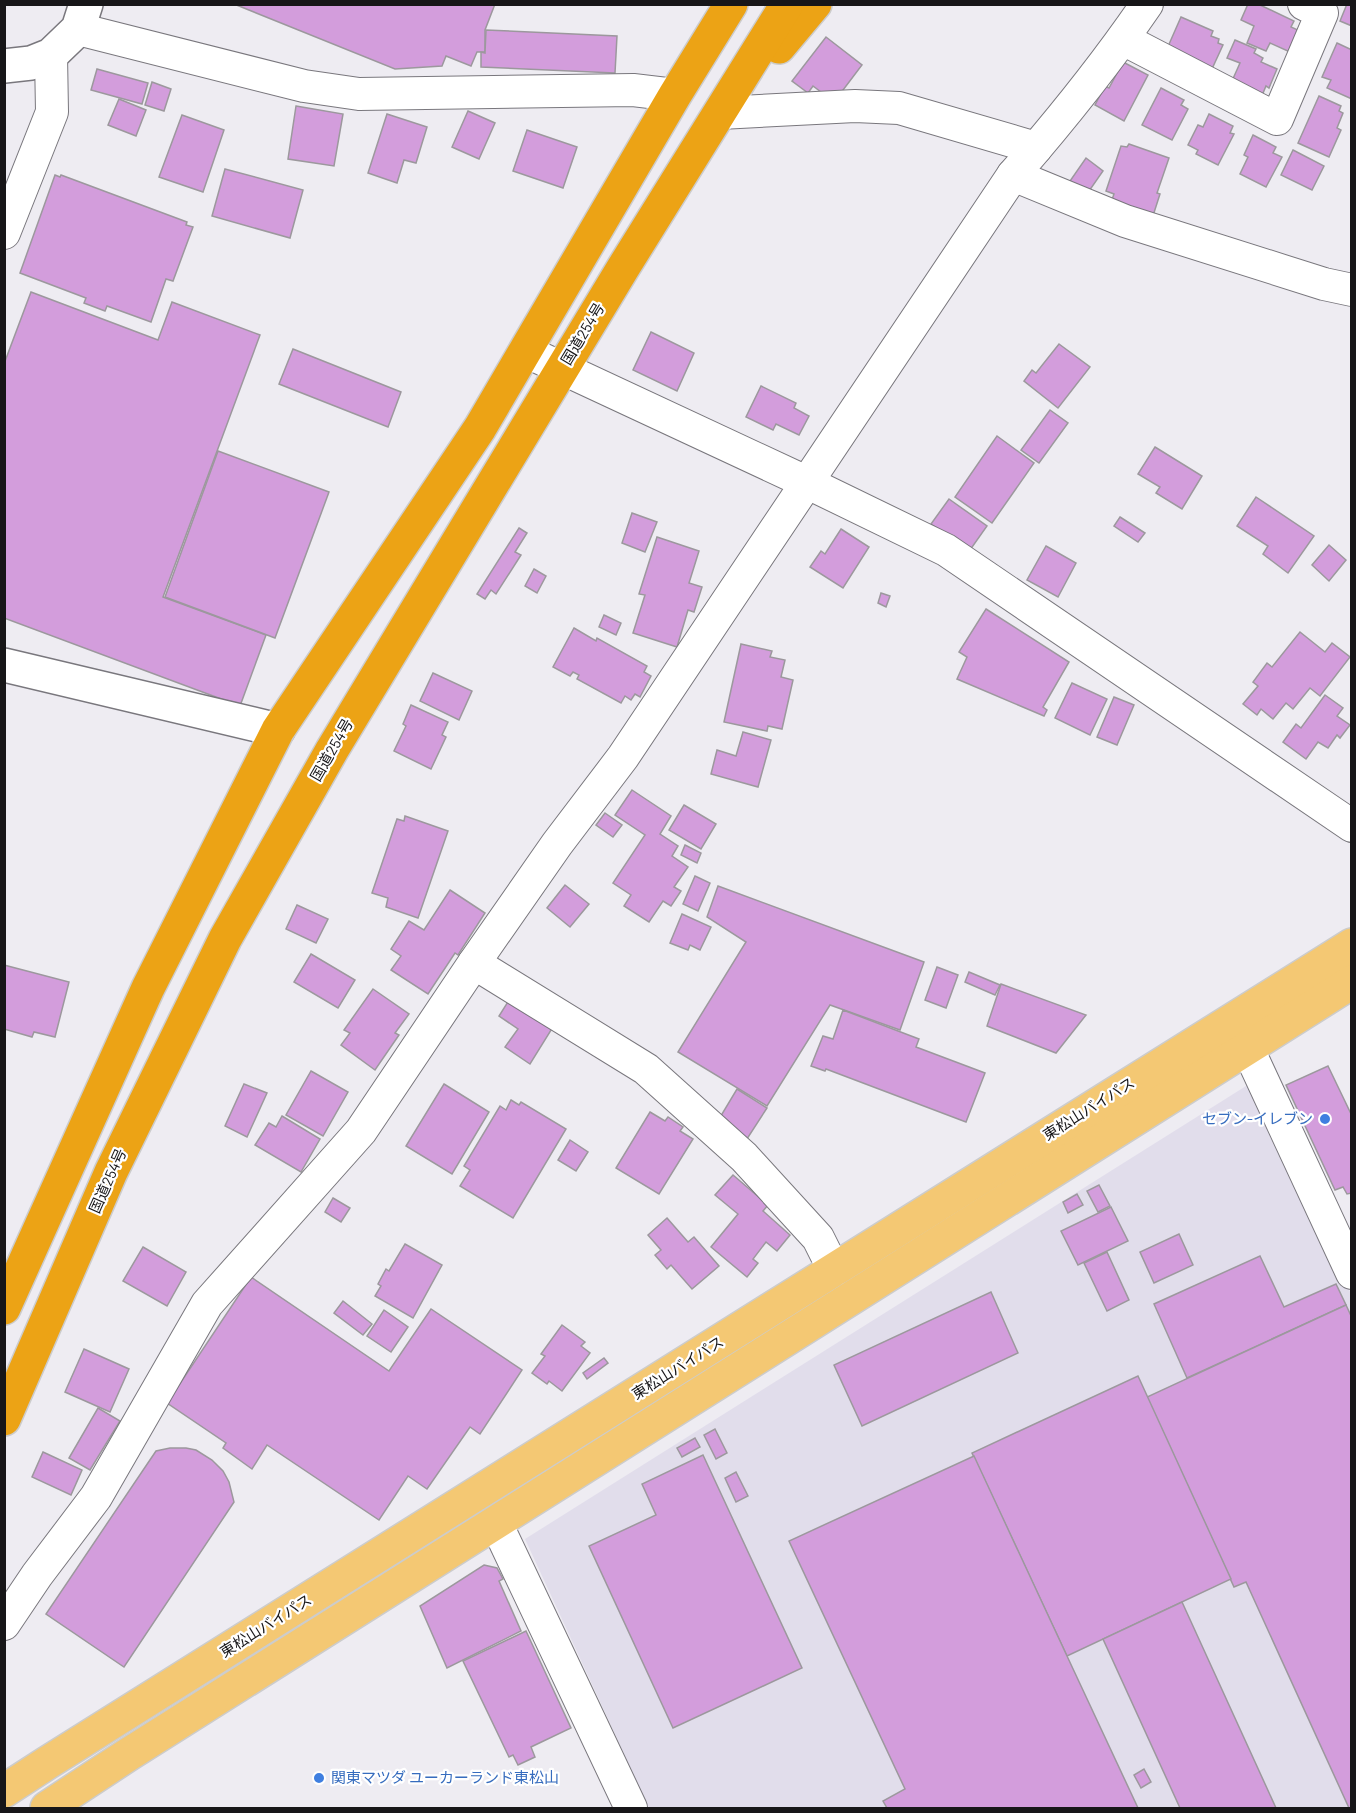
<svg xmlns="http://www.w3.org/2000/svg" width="1356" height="1813" font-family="Barlow,'Noto Sans JP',sans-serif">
<rect width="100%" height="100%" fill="#eeecf2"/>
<path fill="#e1ddeb" d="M1254,1081L1351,1294V1808H649L525,1539Z"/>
<g fill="#d39ddc" stroke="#9c989d" stroke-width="1.5">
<path d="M234,4H495L485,30V52H477L471,66L446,56L442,66L395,69Z"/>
<path d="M1248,4H1258L1294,21L1291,27L1300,31L1290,52L1270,43L1266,51L1247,43L1254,26L1241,20Z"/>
<path d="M1347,4H1352V26L1340,21Z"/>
<path d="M1181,17L1213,31L1211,36L1219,39L1218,43L1223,45L1211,71L1166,51Z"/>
<path d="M486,30L617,36L615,73L481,67V52L485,53Z"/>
<path d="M826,37L862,65L840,94L825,95L813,86L808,93L792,81Z"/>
<path d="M1235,40L1256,49L1254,53L1263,58L1261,62L1277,69L1269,88L1266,86L1261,98L1232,81L1240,63L1227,58Z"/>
<path d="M1337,43L1352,50V99L1327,88L1331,80L1322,77Z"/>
<path d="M1123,62L1148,75L1124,121L1095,105L1105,86L1109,88Z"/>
<path d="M97,69L148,83L142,104L91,90Z"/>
<path d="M152,82L171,89L164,111L145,105Z"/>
<path d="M1161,88L1184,100L1181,105L1188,109L1172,140L1142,125Z"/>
<path d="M1319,96L1341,106L1339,111L1343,113L1337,128L1341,130L1329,157L1298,143Z"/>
<path d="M119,99L146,110L136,136L108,125Z"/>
<path d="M296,106L343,114L334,166L288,159Z"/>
<path d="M468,111L495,123L479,159L452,147Z"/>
<path d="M387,114L427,127L416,163L404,160L397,183L368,173Z"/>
<path d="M1209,114L1233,126L1230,133L1234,134L1218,165L1196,154L1198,150L1188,145L1198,125L1203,127Z"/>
<path d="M182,115L224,130L203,192L159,177Z"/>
<path d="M527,130L577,147L563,188L513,171Z"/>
<path d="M1253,135L1276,147L1273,153L1282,157L1266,187L1240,174L1248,157L1244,155Z"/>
<path d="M1129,144L1169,158L1157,193L1160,194L1151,222L1109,208L1114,194L1106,191L1121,146L1127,147Z"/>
<path d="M1293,150L1324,166L1312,190L1281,175Z"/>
<path d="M1086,158L1103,171L1087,194L1070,181Z"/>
<path d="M225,169L303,190L290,238L212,216Z"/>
<path d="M55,175L60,177L61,175L187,222L186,225L193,227L173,281L166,279L151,322L107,306L105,311L84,303L86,298L20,273Z"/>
<path d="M31,292L158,340L172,302L260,335L163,597L266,635L240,706L4,618V364Z"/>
<path d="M651,332L694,353L677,391L633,370Z"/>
<path d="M1059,344L1090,367L1058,408L1024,381L1032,370L1036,373Z"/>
<path d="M293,349L401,392L388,427L279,384Z"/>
<path d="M761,386L796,403L794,408L809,416L799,435L776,424L773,430L746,417Z"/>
<path d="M1050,410L1068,423L1039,463L1021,450Z"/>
<path d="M997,436L1034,463L992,523L955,497Z"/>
<path d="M1155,447L1202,476L1182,509L1156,493L1160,487L1138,474Z"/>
<path d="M218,451L329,492L275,638L165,597Z"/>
<path d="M1256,497L1314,536L1288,573L1263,554L1268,546L1237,526Z"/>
<path d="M949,499L987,526L970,550L931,524Z"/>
<path d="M632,513L657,522L645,552L622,543Z"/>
<path d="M1120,517L1145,533L1138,542L1114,526Z"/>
<path d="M519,528L527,533L515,552L521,555L496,594L491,590L485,599L477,594Z"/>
<path d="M841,529L869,547L843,588L810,567L821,551L825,554Z"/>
<path d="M657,537L699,551L689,583L702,587L694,612L688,610L677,647L633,633L645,595L639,594Z"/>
<path d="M1329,545L1346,560L1329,581L1312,565Z"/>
<path d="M1046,546L1076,563L1058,597L1027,580Z"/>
<path d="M534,569L546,576L537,593L525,586Z"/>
<path d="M881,593L890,596L886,607L878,603Z"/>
<path d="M986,609L1069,662L1043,707L1047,710L1044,716L957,679L967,657L959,652Z"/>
<path d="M604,615L621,623L616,635L599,627Z"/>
<path d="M574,628L596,641L597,638L647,666L644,672L651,676L640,697L635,694L631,700L625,696L621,703L577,679L579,675L573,672L570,676L553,667Z"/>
<path d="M1300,632L1325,652L1332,643L1350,657L1320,696L1310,688L1293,709L1286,703L1273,719L1261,709L1257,715L1243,704L1258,686L1253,682L1267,663L1272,667Z"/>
<path d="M741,644L772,651L770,657L785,660L781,677L793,680L782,729L768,726L767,731L724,722Z"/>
<path d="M433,673L472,691L459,720L420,701Z"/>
<path d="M1072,683L1107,699L1090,735L1055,718Z"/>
<path d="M1325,695L1343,708L1337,716L1350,725L1340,738L1337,735L1328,748L1318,742L1306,759L1283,742L1296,724L1301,728Z"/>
<path d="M1114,697L1134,705L1117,745L1097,737Z"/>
<path d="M411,705L448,722L442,735L446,737L431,769L394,751L406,726L403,724Z"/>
<path d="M743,732L771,740L758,787L711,774L717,750L736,756Z"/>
<path d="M632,790L671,816L660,834L678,846L672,856L688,867L674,887L681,891L671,906L663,901L649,922L624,906L631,895L613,883L645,835L615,815Z"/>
<path d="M684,805L716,824L701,849L669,830Z"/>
<path d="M605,813L622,825L613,837L596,825Z"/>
<path d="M405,816L448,831L418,918L386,907L388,898L372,893L397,819L404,821Z"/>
<path d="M685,845L701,853L697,863L681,855Z"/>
<path d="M695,876L710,883L698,911L683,904Z"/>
<path d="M565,885L589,904L570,927L547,908Z"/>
<path d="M718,886L924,962L900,1030L830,1005L767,1106L678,1052L746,942L707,917Z"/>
<path d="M450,890L485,913L458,955L455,953L428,994L391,970L401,956L391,949L409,921L424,930Z"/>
<path d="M297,905L328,919L316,943L286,929Z"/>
<path d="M682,914L711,927L700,950L690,945L688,950L670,943Z"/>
<path d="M311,954L355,980L338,1008L294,982Z"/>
<path d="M4,965L69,982L55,1037L34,1032L32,1037L4,1029Z"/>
<path d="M937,967L958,975L946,1008L925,1000Z"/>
<path d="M969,972L1000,985L995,995L965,982Z"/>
<path d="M1001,984L1086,1015L1056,1053L987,1026Z"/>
<path d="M373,989L409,1014L395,1033L399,1035L375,1070L341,1045L350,1033L344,1030Z"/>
<path d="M513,994L553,1027L530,1064L505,1047L518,1029L499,1016Z"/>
<path d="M843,1010L919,1039L916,1047L985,1073L966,1122L826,1069L825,1071L811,1066L823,1036L833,1039Z"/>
<path d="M1328,1066L1352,1116V1193L1347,1194L1343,1187L1335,1190L1286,1085Z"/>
<path d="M311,1071L348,1092L323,1136L286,1115Z"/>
<path d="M244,1084L267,1093L247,1137L225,1126Z"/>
<path d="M444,1084L489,1112L452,1174L406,1146Z"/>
<path d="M737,1089L767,1108L745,1142L716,1124Z"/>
<path d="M511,1100L519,1105L521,1102L566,1129L513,1218L460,1186L470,1170L464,1166L500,1106L506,1110Z"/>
<path d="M650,1112L665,1121L668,1117L683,1127L680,1131L693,1139L659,1194L616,1168Z"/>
<path d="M282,1116L320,1139L301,1172L255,1145L269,1123L276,1127Z"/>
<path d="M570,1140L588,1152L576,1171L558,1160Z"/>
<path d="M733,1175L768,1205L763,1211L790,1235L777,1251L766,1242L753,1259L758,1263L747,1277L711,1247L738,1214L715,1195Z"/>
<path d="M1099,1185L1110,1206L1098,1212L1087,1191Z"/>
<path d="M1077,1194L1083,1205L1068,1213L1063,1202Z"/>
<path d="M333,1198L350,1208L341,1222L325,1212Z"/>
<path d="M1111,1207L1128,1241L1078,1265L1061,1231Z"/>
<path d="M667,1218L688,1242L694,1237L719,1266L692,1289L671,1265L667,1269L655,1255L661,1250L648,1235Z"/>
<path d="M1179,1234L1193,1265L1154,1283L1140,1252Z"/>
<path d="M405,1244L442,1265L413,1318L375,1296L381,1286L378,1284L386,1269L389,1271Z"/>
<path d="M143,1247L186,1272L167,1306L123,1281Z"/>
<path d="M1107,1252L1129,1300L1107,1311L1084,1263Z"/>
<path d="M1260,1256L1284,1307L1336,1284L1346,1305L1187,1378L1154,1304Z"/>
<path d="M251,1277L389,1371L431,1309L522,1370L480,1434L470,1427L427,1489L408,1476L379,1520L267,1445L252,1469L223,1448L226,1443L167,1403Z"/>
<path d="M991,1292L1018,1353L862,1426L834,1365Z"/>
<path d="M343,1301L372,1324L363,1335L334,1313Z"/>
<path d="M1346,1305L1352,1318V1808H1349L1246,1582L1234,1587L1147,1397Z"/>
<path d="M384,1310L408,1327L391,1352L367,1336Z"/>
<path d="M562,1325L585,1342L581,1346L590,1353L562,1391L549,1381L547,1384L532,1373L545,1356L541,1354Z"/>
<path d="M84,1349L129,1369L110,1412L65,1392Z"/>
<path d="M604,1358L608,1363L587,1379L583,1373Z"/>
<path d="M1138,1376L1231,1579L1067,1656L972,1453Z"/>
<path d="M98,1408L120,1421L90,1470L69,1458Z"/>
<path d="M715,1429L727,1453L716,1459L704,1435Z"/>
<path d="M695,1438L700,1447L682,1457L677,1448Z"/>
<path d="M170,1448H186L196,1450L212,1460L223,1471L229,1482L234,1502L124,1667L46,1614L156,1451Z"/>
<path d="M43,1452L82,1470L71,1495L32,1477Z"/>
<path d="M703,1455L802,1668L673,1728L589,1546L656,1515L642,1484Z"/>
<path d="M974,1456L1067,1656L1138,1808H887L883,1801L905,1789L789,1541Z"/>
<path d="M736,1472L748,1496L736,1502L725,1478Z"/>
<path d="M484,1565L497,1568L503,1579L499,1581L521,1631L447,1668L420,1606Z"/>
<path d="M1182,1602L1276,1808H1180L1103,1639Z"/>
<path d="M526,1631L571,1728L531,1747L535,1757L518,1765L513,1755L509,1757L463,1661Z"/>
<path d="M1144,1769L1151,1782L1141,1788L1134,1775Z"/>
</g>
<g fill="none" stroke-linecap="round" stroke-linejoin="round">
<defs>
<g id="street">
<path d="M78,29L304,86L359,94L633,90L675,95"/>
<path d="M1123,39L1277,119L1322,13L1304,4"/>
<path d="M720,113L855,106L899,108L1036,148"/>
<path d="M1013,175L1125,221L1324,284L1352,290"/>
<path d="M4,233L52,112L51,55"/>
<path d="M525,351L806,482L946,550L1352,826"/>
<path d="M474,963L646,1069L744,1157L818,1238L834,1270"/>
<path d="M1248,1049L1352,1273"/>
<path d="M496,1523L631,1808"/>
<path d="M4,1624L37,1575L96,1497L207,1304L361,1131L474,963L557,844L623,757L1013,175C1060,121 1106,64 1147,4"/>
</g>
<g id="secondary">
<path d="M4,66L31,63L51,55L78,29L86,4"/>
<path d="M4,665L278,730"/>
</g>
<g id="primary">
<path d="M4,1791L47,1763L1352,945"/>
<path d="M47,1808L129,1754L1352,982"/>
</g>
<g id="highway">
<path d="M779,47L815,4"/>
<path d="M4,1308L148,988L278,730L480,428L675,95L731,4"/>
<path d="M4,1419L111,1172L225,939L332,750L623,268L787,4"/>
</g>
</defs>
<use href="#street" stroke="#79777d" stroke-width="34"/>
<use href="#secondary" stroke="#79777d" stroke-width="36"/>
<use href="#primary" stroke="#ccc" stroke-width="36"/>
<use href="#highway" stroke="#ccc" stroke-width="36"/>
<use href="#street" stroke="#fff" stroke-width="32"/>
<use href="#secondary" stroke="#fff" stroke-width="33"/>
<use href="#primary" stroke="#f4c873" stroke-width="33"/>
<use href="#highway" stroke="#eca315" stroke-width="33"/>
</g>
<g fill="#3f7fe0" stroke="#fff" stroke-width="2">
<circle cx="1325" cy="1119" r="6"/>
<circle cx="319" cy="1778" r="6"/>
</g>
<g text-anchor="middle" stroke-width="4.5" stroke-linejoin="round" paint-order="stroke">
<g font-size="15" fill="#171618" stroke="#fff">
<text transform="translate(583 334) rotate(-59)" y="5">国道254号</text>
<text transform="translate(332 750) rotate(-60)" y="5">国道254号</text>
<text transform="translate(1089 1109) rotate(-32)" y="5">東松山バイパス</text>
<text transform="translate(108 1181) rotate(-66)" y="5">国道254号</text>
<text transform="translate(678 1368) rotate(-32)" y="5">東松山バイパス</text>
<text transform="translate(266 1626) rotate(-32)" y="5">東松山バイパス</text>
</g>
<g font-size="15" fill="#366cbe" stroke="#fff" text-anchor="end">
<text x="1313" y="1124">セブン-イレブン</text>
<text x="331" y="1783" text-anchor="start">関東マツダ ユーカーランド東松山</text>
</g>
</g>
<rect width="1356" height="1813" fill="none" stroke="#171618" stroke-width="12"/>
</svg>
